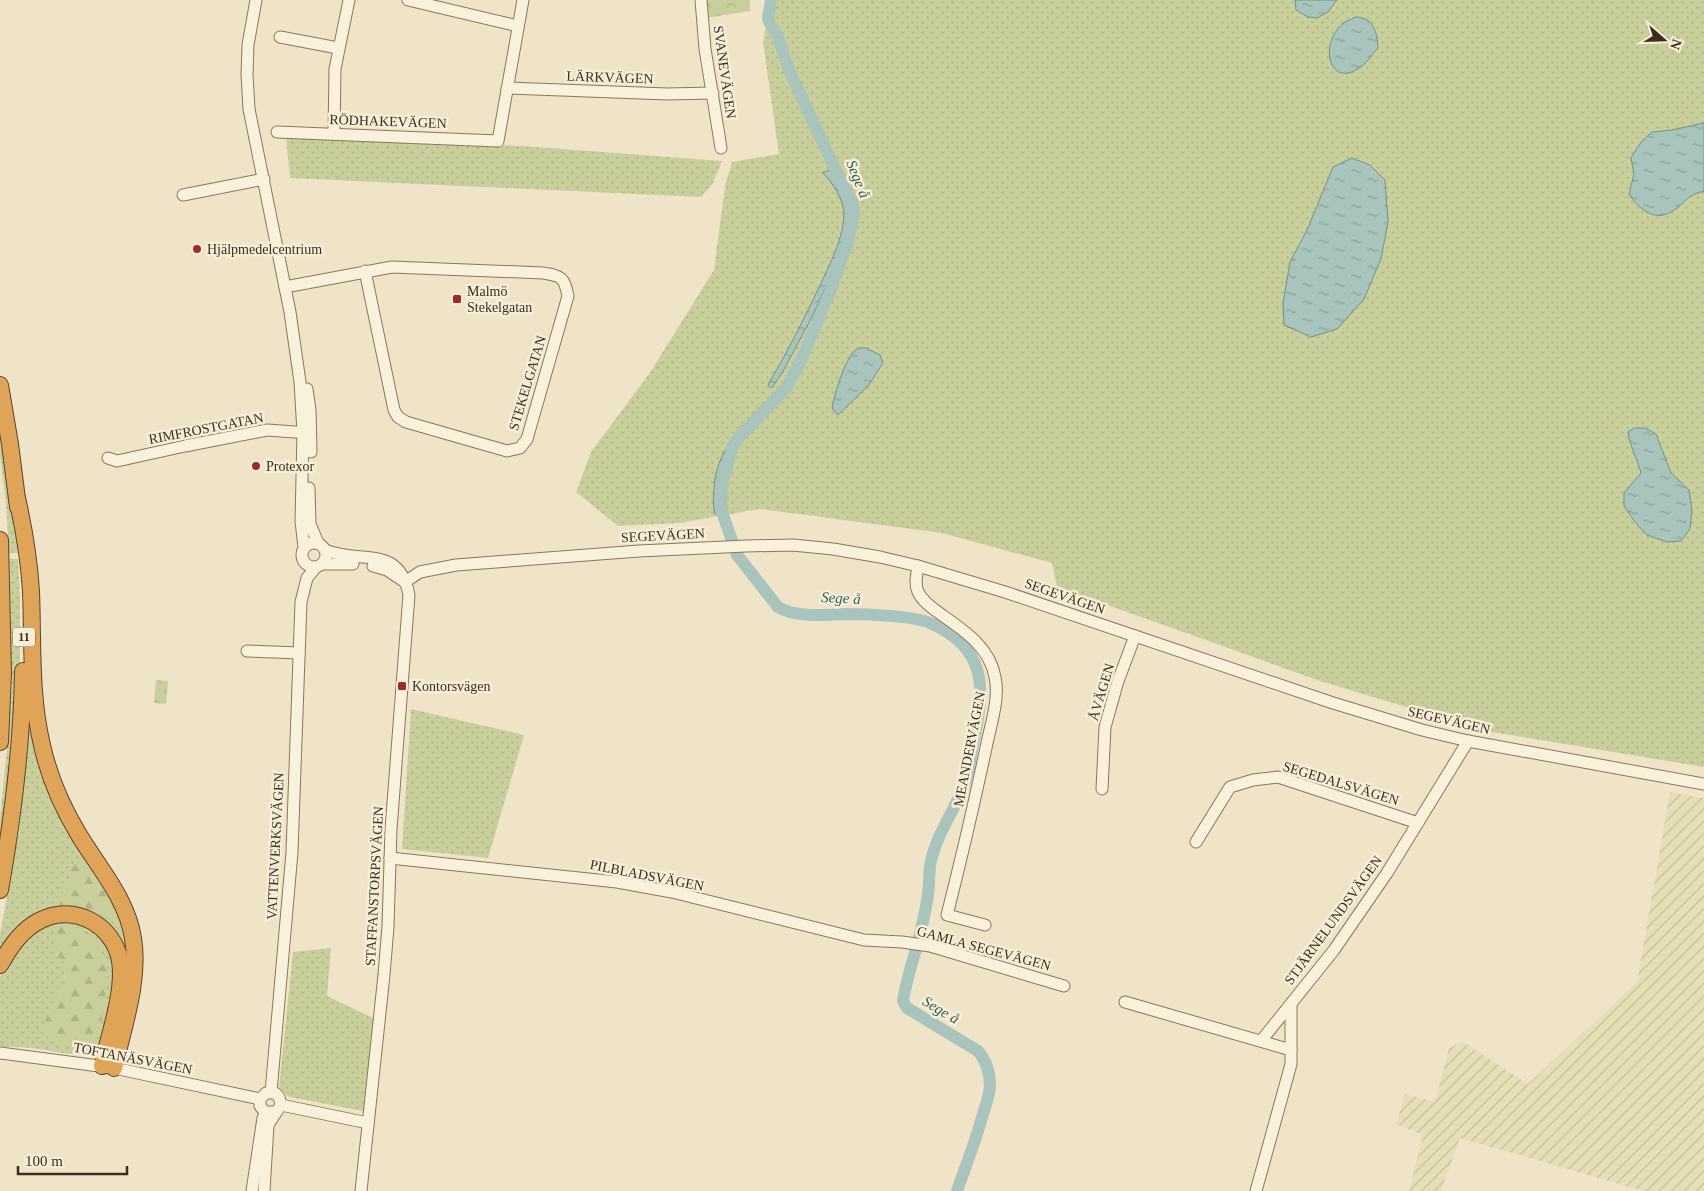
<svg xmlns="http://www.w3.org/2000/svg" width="1704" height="1191" font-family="Georgia,serif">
<defs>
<pattern id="farmland-furrows" width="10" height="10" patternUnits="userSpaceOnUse" patternTransform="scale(1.25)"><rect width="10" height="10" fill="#e6deb5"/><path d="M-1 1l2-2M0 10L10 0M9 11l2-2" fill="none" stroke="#c6bf9b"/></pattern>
<pattern id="grass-dots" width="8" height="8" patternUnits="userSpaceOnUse" patternTransform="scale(1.25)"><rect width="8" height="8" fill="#c9cf9b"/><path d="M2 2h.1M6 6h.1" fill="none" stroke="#aeb285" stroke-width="1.8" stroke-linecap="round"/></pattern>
<pattern id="forest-firs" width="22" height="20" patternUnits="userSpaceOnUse" patternTransform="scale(1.25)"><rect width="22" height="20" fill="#c9cf9b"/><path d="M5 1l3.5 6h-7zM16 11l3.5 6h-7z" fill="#aeb285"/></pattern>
<pattern id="park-crowns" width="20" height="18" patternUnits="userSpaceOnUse" patternTransform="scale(1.25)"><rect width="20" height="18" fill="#c9cf9b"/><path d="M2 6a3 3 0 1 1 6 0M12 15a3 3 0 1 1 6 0" fill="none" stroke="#aeb285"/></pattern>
<pattern id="water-ripples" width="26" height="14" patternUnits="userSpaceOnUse" patternTransform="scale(1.25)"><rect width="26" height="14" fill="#a9c4bc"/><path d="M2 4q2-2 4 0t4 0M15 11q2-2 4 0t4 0" fill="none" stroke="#8ba098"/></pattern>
</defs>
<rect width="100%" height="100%" fill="#f0e4c8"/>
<path fill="url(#farmland-furrows)" d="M1670,792L1704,798V1191H1643L1460,1138L1441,1191H1409L1423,1135L1396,1124L1405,1094L1435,1102L1449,1048L1463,1042L1528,1084L1637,982Z"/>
<g fill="url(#grass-dots)">
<path d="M771,0H1704V767L1486,731L1320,681L1057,587L1052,563L942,533L760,509L679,523L618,526L576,492L591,452L649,374L714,270L725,186L732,162L779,154L763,42Z"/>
<path d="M286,137L522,146L722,161L713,183L701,197L290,178Z"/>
<path d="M0,406L16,522L18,553H9L6,504L0,456Z"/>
<path d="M9,559H18L20,593V684L0,869V817L9,729L12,683Z"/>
<path d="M32,703L34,726L121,911L131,964L120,944L58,909L0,958V935L19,830Z"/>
<path d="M411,709L524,735L488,858L402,849Z"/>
<path d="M79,920L106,940L117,978L98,1050C85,1060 49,1050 32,1048C21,1047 11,1047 0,1047V976L10,959L17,949L47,922Z"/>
<path d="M331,948L327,996L375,1019L363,1111L289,1097L279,1088L293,952Z"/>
</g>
<g fill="url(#forest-firs)">
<path d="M83,858C101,882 115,909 125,937L123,938C120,932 117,925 112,921C96,908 71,905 50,906L74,879L67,869Z"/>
<path d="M66,924C88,931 95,932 100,956L108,960C107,989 104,1017 95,1045L90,1047C77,1046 50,1045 43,1032L48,1012L64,986L68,970L63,959L57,957C59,945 52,937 56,925Z"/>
</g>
<g fill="url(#park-crowns)">
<path d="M704,0H750V11L705,18Z"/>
<path d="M156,680L168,681L166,704L154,703Z"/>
</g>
<g fill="url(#water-ripples)" stroke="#6f938a">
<path d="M1295,0H1337L1328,12L1317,18L1308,17L1296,10Z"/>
<path d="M1356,17C1374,18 1377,32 1378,48C1373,54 1368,61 1362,66C1329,92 1317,42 1345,22C1348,20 1352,19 1356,17Z"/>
<path d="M1704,123V191C1686,195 1684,205 1671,212C1653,222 1638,208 1629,194L1634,174L1631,158L1641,142L1652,132L1672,130Z"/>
<path d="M1352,158L1370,165L1385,180L1388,222L1381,259L1364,299L1337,329L1311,337L1284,325L1283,303L1290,262L1307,230L1333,167Z"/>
<path d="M830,169L849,203L848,229L829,280L812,317L782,373L772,388L768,385C788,351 806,315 823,279C832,259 844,236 844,213C843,199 833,183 823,173Z"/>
<path d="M866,348L880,355L883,363L868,386L838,415L832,408C834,395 846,355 857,349C860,347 863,348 866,348Z"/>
<path d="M742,425L745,428C723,454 713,480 719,514H715C713,507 713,498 714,490C715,464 726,446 742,425Z"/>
<path d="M1634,428H1645L1656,434L1671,473L1689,490L1692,510L1690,529L1681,541L1667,542L1647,535L1634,521L1624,506V493L1641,473C1637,458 1630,447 1628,432Z"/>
</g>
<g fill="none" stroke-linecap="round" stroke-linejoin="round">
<path stroke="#a9c4bc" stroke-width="12" d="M771,0L768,18L769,22L778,37L789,70L840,179L853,204L854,214L848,242L832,287L800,363L786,388L741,435L732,448L722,486L721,509L737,555L778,607C795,618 828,615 848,614C867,614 914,616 930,623C987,648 985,687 974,740C971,756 969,773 963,788C954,811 938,832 932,857C928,869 930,882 928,894C927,903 925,912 923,921C918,948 907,974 903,1001L907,1008L978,1051C987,1061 990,1074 990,1087C989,1096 986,1105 983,1114C976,1140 966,1165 957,1191"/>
<defs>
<g id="minor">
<path d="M256,0L248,45L247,74L249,109L290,312L300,382L303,433L301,521L304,547"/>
<path d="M408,0L518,26"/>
<path d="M701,0L705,49L721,148"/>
<path d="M280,37L338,48"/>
<path d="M507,88L667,94L713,93"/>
<path d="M277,132L498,141L523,0"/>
<path d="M334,134L335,69L349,0"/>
<path d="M183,195L264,179"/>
<path d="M285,287L392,267L543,273C562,276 564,277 568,296L527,439L520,448L507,451L406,422L398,417L394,410L365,271"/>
<path d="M307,389L310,410L311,452"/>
<path d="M108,458L117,461L185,446L267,430L309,433"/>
<path d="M309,488L310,524L318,543"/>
<circle cx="314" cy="555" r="12"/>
<path d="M325,550C361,565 399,543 409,595L391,829L388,927L384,975L361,1191"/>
<path d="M322,564H353"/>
<path d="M373,566L387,570L405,582"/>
<path d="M918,566C917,574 914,583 918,592C923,602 933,609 942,615C965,631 990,648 995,677C1000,700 990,726 986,748C974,804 961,860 947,915L985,925"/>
<path d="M405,582L420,572L456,565L639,551L746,546L793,545L833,549L880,557L918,566L1005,592L1333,703L1422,730L1468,741L1704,784"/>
<path d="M247,651L299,653"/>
<path d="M1102,789L1105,727L1118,681L1135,636"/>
<path d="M1196,842L1230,787L1253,780L1278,777L1418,823"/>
<path d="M390,858L617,882L672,892L864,940L902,942L930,946L1064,986"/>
<path d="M1125,1002L1291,1050"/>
<path d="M1261,1041L1334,950L1387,873L1468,741"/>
<path d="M0,1053L114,1068L260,1099"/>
<path d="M271,1092L292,852L301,602L307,578L316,567"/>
<path d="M281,1105L368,1123"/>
<path d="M252,1191L263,1118"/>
<path d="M264,1191L268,1125L281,1105L279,1097L275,1093H266L260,1099V1106L265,1112H275"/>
<path d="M1256,1191L1291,1064V1004"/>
</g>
<g id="highway">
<path d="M0,385L10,444L18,507"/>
<path d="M17,498C24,529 29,559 31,591C33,642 30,695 42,745C49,777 62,807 79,835C99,868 127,899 133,938C140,981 123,1027 114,1068"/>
<path d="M0,540L3,674L0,742"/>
<path d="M0,890C13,817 22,745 23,671"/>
<path d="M0,965C10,947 22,929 41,920C74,903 114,925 120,961C125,991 109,1036 102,1066"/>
</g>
</defs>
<use href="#minor" stroke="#8d765c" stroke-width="13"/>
<use href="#highway" stroke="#5b4430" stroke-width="18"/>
<use href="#minor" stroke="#faf1dc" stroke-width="11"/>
<use href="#highway" stroke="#e0a458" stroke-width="16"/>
</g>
<g fill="#9e2a2b" stroke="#f7eed8" stroke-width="2">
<circle cx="197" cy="249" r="5"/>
<rect x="452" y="294" width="10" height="10" rx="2.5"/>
<circle cx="256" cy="466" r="5"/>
<rect x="397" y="681" width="10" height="10" rx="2.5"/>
</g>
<g text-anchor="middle" stroke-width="5" stroke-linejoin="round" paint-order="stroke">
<rect fill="#f7eed8" stroke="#756857" stroke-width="1" x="13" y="627.5" width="22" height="19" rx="4"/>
<g font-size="12" font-weight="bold" fill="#3d2e20">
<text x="24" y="641">11</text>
</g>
<g font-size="14" fill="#3d2e20" stroke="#f7eed8">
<text transform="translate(725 72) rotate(82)" y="5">SVANEVÄGEN</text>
<text transform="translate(610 77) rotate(2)" y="5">LÄRKVÄGEN</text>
<text transform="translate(388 121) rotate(2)" y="5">RÖDHAKEVÄGEN</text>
<text transform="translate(527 383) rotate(-73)" y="5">STEKELGATAN</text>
<text transform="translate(206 428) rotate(-11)" y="5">RIMFROSTGATAN</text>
<text transform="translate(663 535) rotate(-3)" y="5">SEGEVÄGEN</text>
<text transform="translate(1065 596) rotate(19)" y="5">SEGEVÄGEN</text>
<text transform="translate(1101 692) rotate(-73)" y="5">ÅVÄGEN</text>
<text transform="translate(1449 720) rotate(13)" y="5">SEGEVÄGEN</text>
<text transform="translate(969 749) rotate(-79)" y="5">MEANDERVÄGEN</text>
<text transform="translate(1341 783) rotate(17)" y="5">SEGEDALSVÄGEN</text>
<text transform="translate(275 846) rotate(-87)" y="5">VATTENVERKSVÄGEN</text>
<text transform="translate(647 875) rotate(11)" y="5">PILBLADSVÄGEN</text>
<text transform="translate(374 886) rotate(-87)" y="5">STAFFANSTORPSVÄGEN</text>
<text transform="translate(1333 920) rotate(-54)" y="5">STJÄRNELUNDSVÄGEN</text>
<text transform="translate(984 948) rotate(15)" y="5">GAMLA SEGEVÄGEN</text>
<text transform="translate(133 1058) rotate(11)" y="5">TOFTANÄSVÄGEN</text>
</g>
<g font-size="14" fill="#3d2e20" stroke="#f7eed8" text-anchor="start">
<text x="207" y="254">Hjälpmedelcentrium</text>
<text x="467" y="296">Malmö<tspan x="467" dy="16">Stekelgatan</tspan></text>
<text x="266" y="471">Protexor</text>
<text x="412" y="691">Kontorsvägen</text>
</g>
<g font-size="15" font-style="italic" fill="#2f5d5a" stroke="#f7eed8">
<text transform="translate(858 179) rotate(68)" y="5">Sege å</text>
<text transform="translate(841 598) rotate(3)" y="5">Sege å</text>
<text transform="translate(941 1010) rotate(31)" y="5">Sege å</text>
</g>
</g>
<g transform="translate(1664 40) rotate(110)" stroke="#f7eed8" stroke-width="4" paint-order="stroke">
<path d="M0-4L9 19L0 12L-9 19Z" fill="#3d2e20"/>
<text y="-8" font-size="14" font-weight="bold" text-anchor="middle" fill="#3d2e20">N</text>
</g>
<path d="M18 1166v8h109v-8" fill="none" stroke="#3d2e20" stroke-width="2.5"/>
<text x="25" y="1166" font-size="15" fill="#3d2e20" stroke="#f7eed8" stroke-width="4" paint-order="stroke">100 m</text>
</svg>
